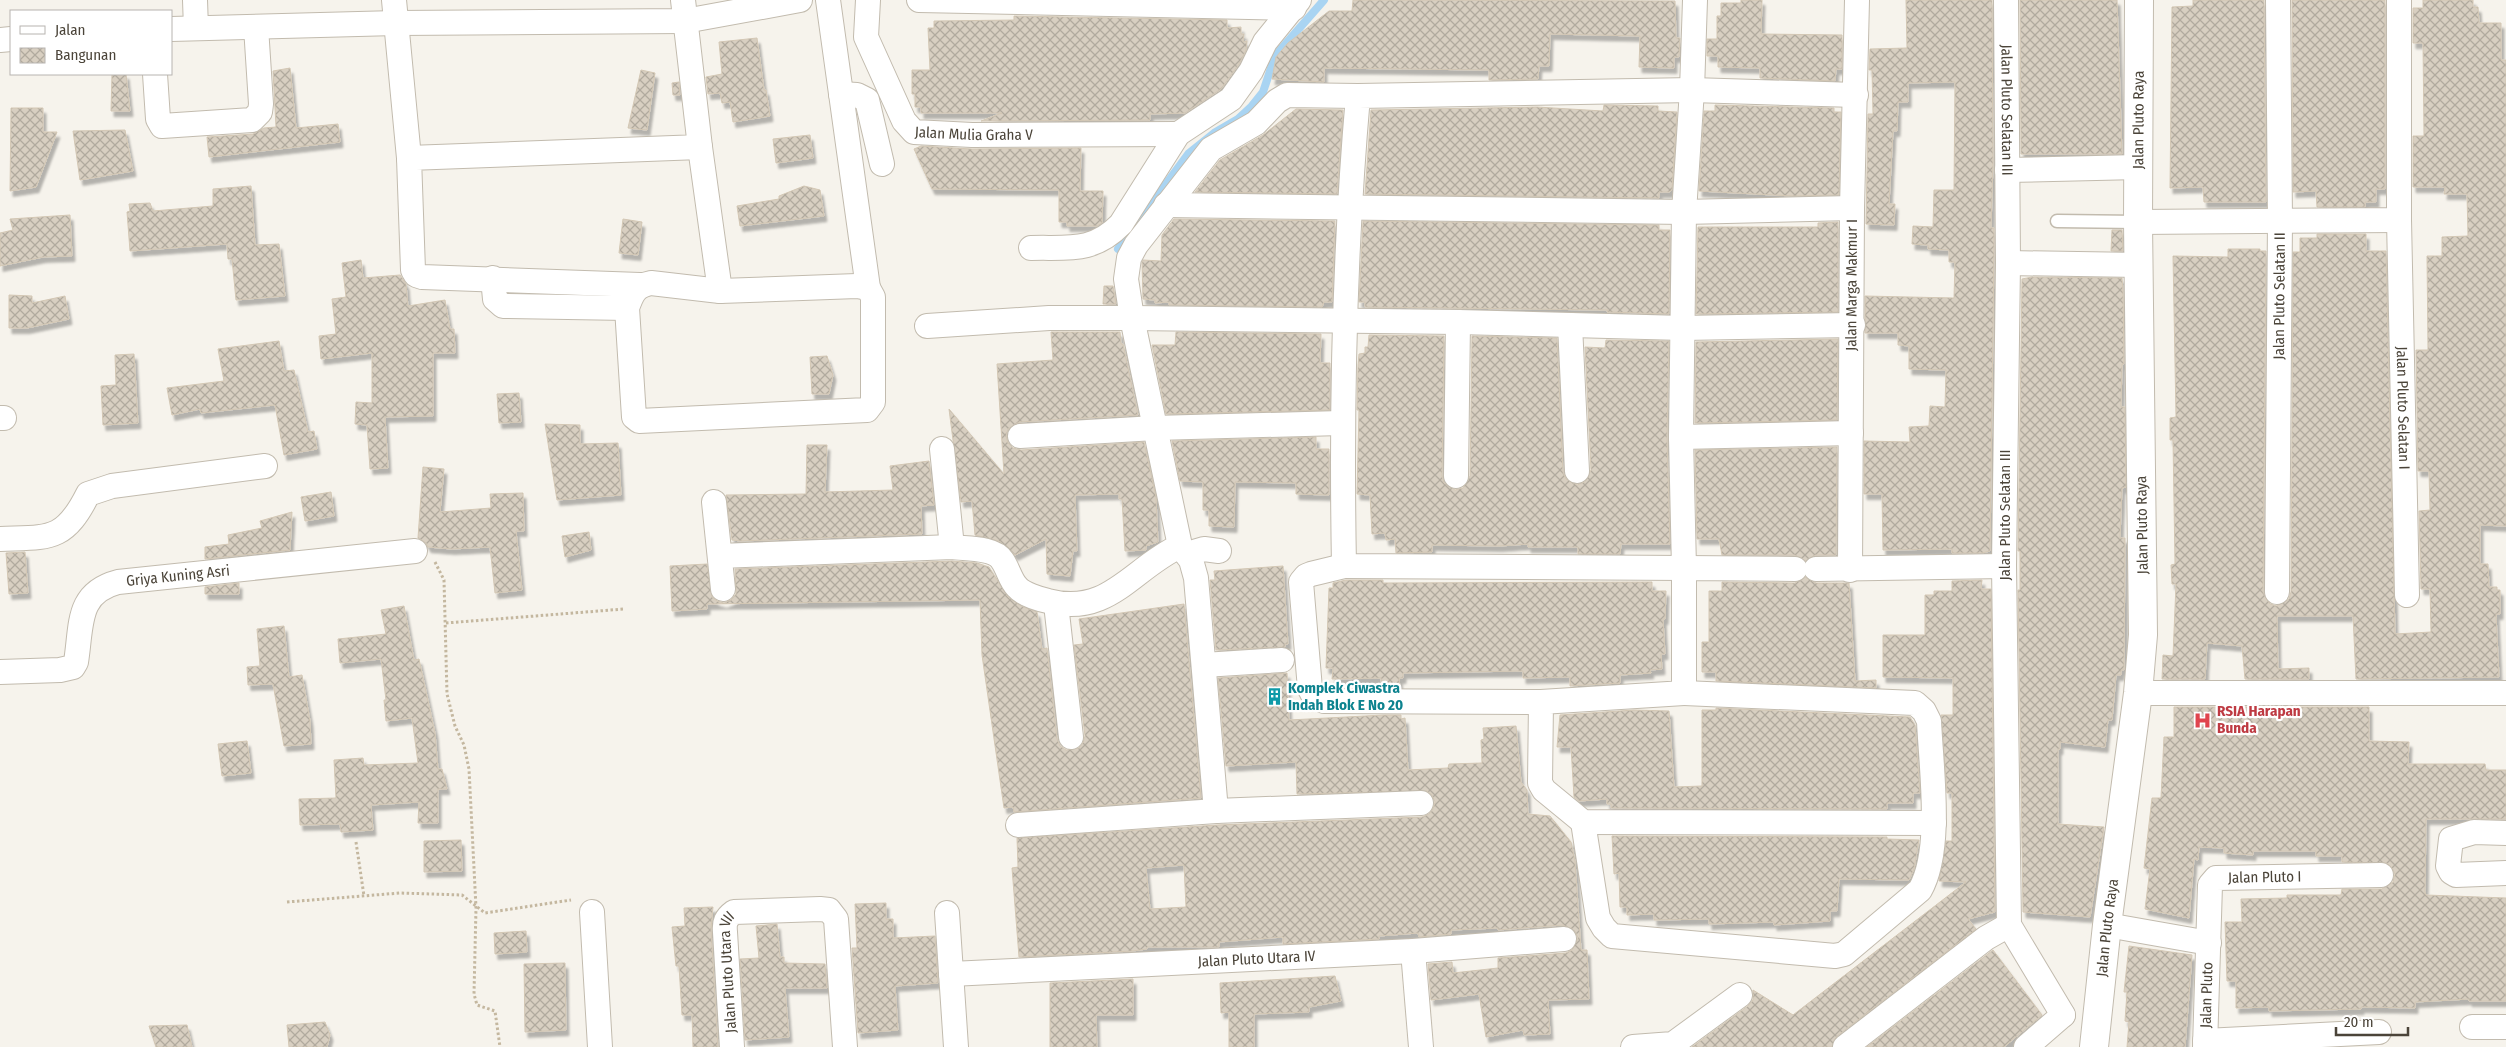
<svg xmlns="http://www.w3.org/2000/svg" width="2506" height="1047" font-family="'Fira Sans Condensed',sans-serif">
<defs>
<pattern id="building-cross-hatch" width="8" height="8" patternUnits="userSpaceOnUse" patternTransform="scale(1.25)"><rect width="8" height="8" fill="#d8cfc1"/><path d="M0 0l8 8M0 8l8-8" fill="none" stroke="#b1aa9e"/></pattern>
<filter id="shadow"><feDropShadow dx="3" dy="5.5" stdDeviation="1" flood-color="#0004"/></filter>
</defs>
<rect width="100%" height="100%" fill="#f6f3ec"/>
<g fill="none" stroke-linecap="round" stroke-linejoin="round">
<path stroke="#a9d4f2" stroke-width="8" d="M1118,249L1189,153L1214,133L1238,119L1251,107L1263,92L1275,56L1324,0"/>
</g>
<g fill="url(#building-cross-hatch)" stroke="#d3c7b4" fill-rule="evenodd" filter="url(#shadow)">
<path d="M1353,0L1675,1L1676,38H1680L1679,57H1674V68L1639,67L1640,36L1550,34L1549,66H1539L1538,79L1489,80V70L1324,68V82L1272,79L1276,57L1288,43L1329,11H1352Z"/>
<path d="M1741,0H1762L1761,34L1842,35V69H1836L1835,81L1760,78V68L1718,67V56H1707V39H1717V16H1721V3H1741Z"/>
<path d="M1906,0H1992L1993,163L1991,228H1994V252L1990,551L1982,553H1952V549L1883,550L1882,494H1864V441L1910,442L1909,427L1929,426L1930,406L1945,407L1946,370L1909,369V346L1898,345V333H1865V296L1954,298L1955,262H1949V250L1928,249V245L1912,244L1913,226L1933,227L1934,190H1954L1955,82L1908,83V102H1898L1897,131H1893L1889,204H1895L1894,225L1866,224L1868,114H1873L1872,70H1869L1870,49L1907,48Z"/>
<path d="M2020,0H2117L2122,154H2021Z"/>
<path d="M2193,0H2264L2266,202H2204L2203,187L2170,188L2172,7L2193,6Z"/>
<path d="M2292,0H2385V189H2376V202H2365V207H2317L2316,191L2293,192Z"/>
<path d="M2423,0H2473V7H2478L2479,23H2501V60H2506V526L2480,525V564H2488L2489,587H2497V590H2500V614H2496L2499,677L2356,679L2353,616H2277L2278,669L2309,668V679H2245L2242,646L2207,643L2205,679H2162L2163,655L2173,656L2176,584H2172L2171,565L2175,564L2173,440H2170V418L2176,417L2173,256L2228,257V249H2260V251H2266L2263,592L2270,604L2277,606L2289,599L2291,592L2293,252H2300V238H2317V234H2366V251H2386L2395,634L2431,632L2430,589H2421L2419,511L2430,510L2429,471H2418L2416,350H2428L2427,256H2442V237L2468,236L2467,194H2444L2445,187H2413V136H2424L2423,43H2413V8H2423Z"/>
<path d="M1014,16L1227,20V28L1241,27V34H1244L1243,42L1247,41L1246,50L1239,64L1221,89L1185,113L1150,114V120L981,121L1002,113H921V107H915V94H912V70H930L928,28H934V21L1014,20Z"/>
<path d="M757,38L764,90H766L770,116L733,122L730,102L722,103L720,93L708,94L706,77L722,74L719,42Z"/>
<path d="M290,68L296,128L338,124L340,142L209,157L207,137L253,134L264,128L276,127L273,71Z"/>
<path d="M641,70L655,73L647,130L628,128Z"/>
<path d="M112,74H126L130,111H111Z"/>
<path d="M679,82L680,95H673L672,83Z"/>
<path d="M1604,105L1658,106V111L1677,112L1672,190L1669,192H1659V198L1365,194L1371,110L1537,107L1603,111Z"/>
<path d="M1715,105L1834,108V112H1841L1839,195L1793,196L1699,191L1704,111H1715Z"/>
<path d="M11,108H43V132H57L36,187L10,191Z"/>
<path d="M1296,109L1343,110L1337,194L1195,192L1220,160L1263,135Z"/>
<path d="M125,130L133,171L80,180L73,131Z"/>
<path d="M810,135L813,158L776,163L773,139Z"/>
<path d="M921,146L972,149L1081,148L1080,191H1103L1102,223L1097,226H1067V222H1059V190L932,189L914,149Z"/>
<path d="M251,186L255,245L279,244L285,296L236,300L232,259H228L227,244L130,251L127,212L130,211L129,204L150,203L153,211L213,206V189Z"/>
<path d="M804,186L820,190L824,216L740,226L737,206L779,199V196Z"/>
<path d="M70,215L72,256L43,257L0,266V233L13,230L10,219Z"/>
<path d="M623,219L642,222L638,255L619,253Z"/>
<path d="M1174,219L1335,221L1332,302H1324L1322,307L1169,305V302L1155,303V300L1143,299L1142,262L1143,260L1161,261L1162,235Z"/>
<path d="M1363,221L1659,225V230H1670L1669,314L1607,312L1608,310L1365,307V302H1359Z"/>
<path d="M1838,222V312L1696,314L1698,227H1818V223Z"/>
<path d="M2112,230H2122L2123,251H2111Z"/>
<path d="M361,260L363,278L400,275L406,284L408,306L445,300L450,329H454L455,353H433V416L385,417L388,468L370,469L367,425L355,424L356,402L372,403V353L321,359L319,336L336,334L332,299L346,297L342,263Z"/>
<path d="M2032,277L2122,278L2123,291L2124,364H2122L2121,407H2125L2126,487L2122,488L2120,538H2125L2124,670H2121V675H2116L2112,720H2108L2105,747L2060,742V749H2058V824L2104,827L2090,917L2023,912L2018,590H2020V551H2018L2022,279Z"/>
<path d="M1104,286H1113L1116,304H1103Z"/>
<path d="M9,295L32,296V303L65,296L69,319L27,328H9Z"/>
<path d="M1051,332H1120L1121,344H1123L1138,415L1019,422L1008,429L1006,436L1008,443L1013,448L1021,450L1144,442L1156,497L1158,542L1146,546V550L1125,551L1122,499H1119V494L1075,495L1077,551H1073L1070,576L1047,574L1046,539L1015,555L999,541L975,535L972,501L961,502L949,409L1004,474L997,364L1053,360Z"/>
<path d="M1176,332L1321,334L1320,363H1330V410L1166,414L1152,345H1175Z"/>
<path d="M1369,335L1444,336L1442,476L1444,483L1455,490L1463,488L1470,476L1472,336L1557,338L1563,472L1566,479L1577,485L1585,482L1591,470L1585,347L1605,348L1606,340L1669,341L1667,437L1670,544H1621L1620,554H1578V547H1528V544L1500,546L1432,545V552L1396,553L1395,539L1386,540L1385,533L1372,534L1370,495L1357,494L1359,410H1357L1358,365L1359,354L1365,353V347H1368Z"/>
<path d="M1838,339L1837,420L1695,423L1696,342Z"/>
<path d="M279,341L284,371L294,370L308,432L314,431L317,449L284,455L275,405L201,413L200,409L172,415L167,388L224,381L218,349Z"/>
<path d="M134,354L138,423L103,425L101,386L116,385L115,355Z"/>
<path d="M827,356L833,375L829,394H812L810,357Z"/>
<path d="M519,393L521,422L499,423L497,394Z"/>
<path d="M545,424L580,425V444L618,443L621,495L557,500Z"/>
<path d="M1316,437V449H1329V495L1296,494V483L1235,482L1234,527L1209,526V510H1203V482L1180,481L1172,441Z"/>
<path d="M807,445H827L825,492L893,490L890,466L929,461L934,505L921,506L922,534L741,541L732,540L726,495L806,494Z"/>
<path d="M1837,447L1836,555H1815L1806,561L1795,555H1722L1719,539H1697L1695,450Z"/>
<path d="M423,467L444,469L440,512L491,508L490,494L523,493L524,531H516L522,590L495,593L490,547L452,549L428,547L426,543L418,538Z"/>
<path d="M331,492L334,516L305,521L301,497Z"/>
<path d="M292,512L290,550L205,559V547L229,544L228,535L262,528L260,521Z"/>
<path d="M589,532L591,550L565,557L562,536Z"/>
<path d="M25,552L28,593L9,594L6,553Z"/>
<path d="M952,561L977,563L989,567L1008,597L1021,606L1037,612L1042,649L1047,648L1057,739L1060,746L1066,750L1079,748L1083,743L1085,736L1074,645L1083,644L1079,619L1184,604L1201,798L1014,812L1013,807L1004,808L982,655L980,600L707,604V609L672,611L670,566L707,564L712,597L717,601L724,603L731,600L736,594L735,569Z"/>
<path d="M1283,566L1288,644H1285V647L1216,650L1210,580H1215L1214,571Z"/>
<path d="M1805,577L1816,583H1849L1855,681L1876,680V688L1716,681V672H1702V642H1709V591H1722V582L1795,583Z"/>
<path d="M1346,580H1383V583L1652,582V591H1666L1665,619H1663L1665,654H1661L1662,669L1650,670L1651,673L1620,675V683L1570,686V677L1523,678V671L1403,673V678H1399L1400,688H1382L1381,678L1332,679L1333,668H1326L1329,588H1333V583Z"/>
<path d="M1982,580L1981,589H1991L1995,912L1968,919L1976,929L1837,1036L1832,1047H1692L1748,1006L1753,1000V990L1793,1015L1966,882L1939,881L1946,841H1952V793H1947L1941,715H1953V678L1883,677V635H1925V595H1934V591H1952V581Z"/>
<path d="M239,583V594H205V587Z"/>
<path d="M404,606L414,660L419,659L435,733L438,769H442L447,789H438V823H418L419,802L371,805L373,830L341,832L340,824L300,825L299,799L336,798L334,760L363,758L364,765L418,763L412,718L386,721L384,700H386L381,659L340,663L338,639L386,634L381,610Z"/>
<path d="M284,626L289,677L302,675L310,721L311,744L284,746L273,684L248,685L247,667L260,666L257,629Z"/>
<path d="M1287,673L1289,720L1384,715H1401V719L1405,718L1408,770L1448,768L1449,764L1482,763L1481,740L1484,739L1483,728L1516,726L1521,782L1527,790L1528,814L1550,816L1571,842L1575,861L1581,950H1587L1589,999L1548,1000L1550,1034L1524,1035L1523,1030L1486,1037L1479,994L1431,1000L1428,964L1452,962L1453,973L1498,968V958L1566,953L1572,950L1578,938L1575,931L1563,925L1498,930V928L1451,930V934L1419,937L1418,933L1379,936V939L1283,944V937L1219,942V947H1147V949L1133,951L1019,957L1012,868L1018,867L1017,838L1217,825L1422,817L1429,814L1433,809L1435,802L1432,795L1427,791L1297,794L1296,762L1226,766L1218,678ZM1184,865L1186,907L1150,909L1146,868Z"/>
<path d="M2174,707H2369V741L2409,742L2408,764H2485L2486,770H2506V819H2426L2425,892L2426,895L2506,898V1001H2469V999L2415,1002V1008L2361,1007V1009L2269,1011V1007L2236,1008V981H2227L2225,922H2242L2241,899L2287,898V895H2341L2342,889H2382L2393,882L2395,874L2392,868L2387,863L2342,862V856H2316V851H2253V855L2224,853V848L2199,847L2198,860L2194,859L2189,918L2145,909L2150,869L2144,868L2152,798H2161L2164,737H2174Z"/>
<path d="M1716,708L1910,717L1915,725L1920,793H1913V803H1887V809L1611,808V804H1607V799L1579,801L1574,797L1571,747H1557L1560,715L1634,710L1669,711L1674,787L1702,786V710H1716Z"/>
<path d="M247,741L251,773L222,776L218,744Z"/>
<path d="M1612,836L1887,837V839L1919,840L1914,869L1909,880L1839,879L1837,911H1830V921L1774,925V922L1709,924V919L1654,920V914L1627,915V907H1620L1619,873L1614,874Z"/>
<path d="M461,840L462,871L424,872V841Z"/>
<path d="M886,903V919H893V938L935,936L938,983L895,986L898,1030L858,1033L852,948H857L855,904Z"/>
<path d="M713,907L711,929L718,1047H693L692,1015H682L679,966H676L672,927L685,926L684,908Z"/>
<path d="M777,924L780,957H784V963L825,964L827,988H785L789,1037L745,1040L740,959L759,958L756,926Z"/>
<path d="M526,931L527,952L495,954L494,933Z"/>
<path d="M2129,946L2192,955L2185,1047H2127L2129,1022L2125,1021L2127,992H2124Z"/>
<path d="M1993,950L2042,1015L2004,1047H1867Z"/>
<path d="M565,963L566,1030L525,1032L524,964Z"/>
<path d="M1335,976L1341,1001L1309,1007V1012L1254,1014V1047H1229V1012L1221,1013L1220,983Z"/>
<path d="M1133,979V1015H1096L1097,1047H1050V983Z"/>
<path d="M325,1022L330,1035L327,1047H289L287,1025Z"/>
<path d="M187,1025L192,1047H156L149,1026Z"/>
</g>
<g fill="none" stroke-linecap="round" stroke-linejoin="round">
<defs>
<path id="service" d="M2057,221L2138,222"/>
<g id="minor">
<path d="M195,0L196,28"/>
<path d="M394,0L409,158"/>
<path d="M828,0L868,288"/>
<path id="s1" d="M868,0L866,37L904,121L914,132L972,135L1178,134"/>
<path d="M919,0L1294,8"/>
<path d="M1695,0L1692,90L1684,212L1681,437L1851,433"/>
<path id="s2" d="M2006,0L2008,263L2004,566L2009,925L2063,1015"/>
<path d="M171,29L396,23L685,21L800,0"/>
<path d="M0,40L11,39"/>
<path d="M155,74L158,119L162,126L252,120L260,112L261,104L256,27"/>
<path d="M841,94L857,95L867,100L882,164"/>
<path d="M700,147L720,291"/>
<path d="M2007,170L2139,167"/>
<path d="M1166,205L1684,212L1852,208"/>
<path id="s3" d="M2399,220L2407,595"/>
<path d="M2138,222L2399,220V0"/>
<path d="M1031,248C1068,247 1093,253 1121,224L1178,134L1231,99L1251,71L1265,42L1299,0"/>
<path d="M2008,263L2139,265"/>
<path d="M493,278L495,299L503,306L627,308"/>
<path d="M651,283L720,291L857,286L868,288L873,297V402L867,410L639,421L634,417L627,308C632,294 635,286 651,283Z"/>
<path d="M640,285L422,277L416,275L413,270L409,158L700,147L683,0"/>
<path d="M1570,325L1577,471"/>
<path d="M927,326L1049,318H1132L1458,322L1683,328L1853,325"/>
<path d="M0,418H4"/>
<path d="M1020,436L1155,428L1341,423"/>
<path d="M1681,437L1684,568L1344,566C1341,407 1344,255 1358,96L1692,90L1856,95"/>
<path d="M942,449L952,547"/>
<path d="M1456,476L1458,322"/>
<path d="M714,502L723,589"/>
<path d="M0,539C49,537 64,542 88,494L112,486L265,466"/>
<path d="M1180,546L1191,560L1196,578L1216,811"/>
<path d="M1187,554L1204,549L1219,551"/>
<path d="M720,556L952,547C966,549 994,547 1002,560C1008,568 1010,580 1017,587C1023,594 1039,599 1048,601C1109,617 1132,568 1180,546L1132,318L1126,279L1129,258L1136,245L1211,149L1256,123L1277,101L1287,95L1358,96"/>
<path d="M1344,566L1311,574L1306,576L1301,582L1310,689L1314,697L1324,701L1541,702"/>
<path d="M1795,569L1684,568V693L1541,702L1540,783L1544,790L1583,822L1934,823"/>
<path d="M1816,569L2004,566"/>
<path id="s4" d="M1850,570L1852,208L1857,0"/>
<path id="s5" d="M2277,592L2280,220L2278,0"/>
<path d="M1056,604L1071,737"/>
<path d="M1204,665L1282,660"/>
<path id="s6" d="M0,672L60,670L73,667L76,662C82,625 76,593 118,582L415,551"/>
<path d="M2138,693H2506"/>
<path d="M1583,822L1598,918L1604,928L1612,936L1835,956L1844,954L1920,890C1943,850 1931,767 1929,721L1924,711L1915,703L1684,693"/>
<path d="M1018,825L1216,811L1421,803"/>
<path d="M2506,833L2474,832L2451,839L2448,866L2451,872L2456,875L2506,873"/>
<path d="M592,912L600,1047"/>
<path d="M947,913L956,1047"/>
<path d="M2107,925L2209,943"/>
<path d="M1413,951L1421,1047"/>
<path id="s7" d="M951,974L1413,951L1564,939"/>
<path d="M2472,1027H2506"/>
<path d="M2205,1041L2379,1032"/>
<path id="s8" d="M732,1047L725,932C724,922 726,918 734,912L820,909L829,910L836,919L845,1047"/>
<path d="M1633,1047L1673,1044L1740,995"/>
<path d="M1845,1047L1986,938L2009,925"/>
<path d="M2026,1047L2063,1015"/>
<path id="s9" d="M2205,1047L2210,885L2216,878L2381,875"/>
</g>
<g id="tertiary">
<path id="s10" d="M2094,1047L2107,925L2138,693L2143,635L2138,222L2139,0"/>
</g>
</defs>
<use href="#service" stroke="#c2bbae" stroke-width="15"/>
<use href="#minor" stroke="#c2bbae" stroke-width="26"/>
<use href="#tertiary" stroke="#c2bbae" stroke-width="30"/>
<g stroke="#c4b79f" stroke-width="3" stroke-dasharray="2.5 2.5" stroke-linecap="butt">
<path d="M435,562L444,580L447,694L455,726L464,745L469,769L476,908L474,994L477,1005L495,1011L500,1047"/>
<path d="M446,623L624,609"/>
<path d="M356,842L364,896"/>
<path d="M287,902L400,893L462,895L485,913L571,900"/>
</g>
<use href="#service" stroke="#fff" stroke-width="12"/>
<use href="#minor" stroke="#fff" stroke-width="24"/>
<use href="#tertiary" stroke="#fff" stroke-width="28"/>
</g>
<defs>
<symbol id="building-bare" viewBox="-9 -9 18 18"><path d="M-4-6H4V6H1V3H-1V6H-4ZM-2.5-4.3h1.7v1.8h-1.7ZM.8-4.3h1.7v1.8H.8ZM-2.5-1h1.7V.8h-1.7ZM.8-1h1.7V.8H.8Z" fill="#0f9aa8" stroke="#fff" stroke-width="2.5" paint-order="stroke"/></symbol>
<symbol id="hospital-bare" viewBox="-9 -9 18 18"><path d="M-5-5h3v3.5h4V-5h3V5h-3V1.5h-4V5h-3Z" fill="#e0444e" stroke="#fff" stroke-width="2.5" paint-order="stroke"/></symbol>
</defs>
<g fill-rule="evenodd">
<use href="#building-bare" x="1262" y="684" width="25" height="25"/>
<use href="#hospital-bare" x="2190" y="708" width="25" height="25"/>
</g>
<g text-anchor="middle" stroke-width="4.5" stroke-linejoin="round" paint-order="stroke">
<g font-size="15" fill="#4b4439" stroke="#fff">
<text dy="5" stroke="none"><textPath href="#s2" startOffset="110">Jalan Pluto Selatan III</textPath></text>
<text dy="5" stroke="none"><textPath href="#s10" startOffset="930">Jalan Pluto Raya</textPath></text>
<text dy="5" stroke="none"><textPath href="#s1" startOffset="204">Jalan Mulia Graha V</textPath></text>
<text dy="5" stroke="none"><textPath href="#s4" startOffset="285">Jalan Marga Makmur I</textPath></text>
<text dy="5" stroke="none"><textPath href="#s5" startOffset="296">Jalan Pluto Selatan II</textPath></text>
<text dy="5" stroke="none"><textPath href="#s3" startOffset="188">Jalan Pluto Selatan I</textPath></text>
<text transform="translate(2005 515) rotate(-90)" y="5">Jalan Pluto Selatan III</text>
<text transform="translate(2142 525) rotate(-91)" y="5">Jalan Pluto Raya</text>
<text dy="5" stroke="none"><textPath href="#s6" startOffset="238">Griya Kuning Asri</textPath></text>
<text dy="5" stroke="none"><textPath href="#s9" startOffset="220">Jalan Pluto I</textPath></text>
<text dy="5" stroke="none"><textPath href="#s10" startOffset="120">Jalan Pluto Raya</textPath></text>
<text dy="5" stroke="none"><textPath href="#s7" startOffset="306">Jalan Pluto Utara IV</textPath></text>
<text dy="5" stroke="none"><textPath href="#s8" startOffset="75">Jalan Pluto Utara VII</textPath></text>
<text dy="5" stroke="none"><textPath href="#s9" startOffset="52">Jalan Pluto</textPath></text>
</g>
<g font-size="15" font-weight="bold" fill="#0d838f" stroke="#fff" text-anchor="start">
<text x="1288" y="693">Komplek Ciwastra<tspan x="1288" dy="17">Indah Blok E No 20</tspan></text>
</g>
<g font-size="15" font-weight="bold" fill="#be3a42" stroke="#fff" text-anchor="start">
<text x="2217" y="716">RSIA Harapan<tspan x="2217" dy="17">Bunda</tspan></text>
</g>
</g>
<rect x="10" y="10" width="162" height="65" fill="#ffffff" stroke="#b7b4b0"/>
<rect x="20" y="26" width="25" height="8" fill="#ffffff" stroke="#b7b4b0"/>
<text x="55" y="35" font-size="15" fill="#4b4439">Jalan</text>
<rect x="20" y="48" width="25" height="15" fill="url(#building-cross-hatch)" stroke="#b7b4b0"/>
<text x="55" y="60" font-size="15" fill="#4b4439">Bangunan</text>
<path d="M2336 1027v8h72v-8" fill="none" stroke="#4b4439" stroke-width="2.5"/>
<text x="2344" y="1027" font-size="15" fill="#4b4439" stroke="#ffffff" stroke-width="4" paint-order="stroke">20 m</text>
</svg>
